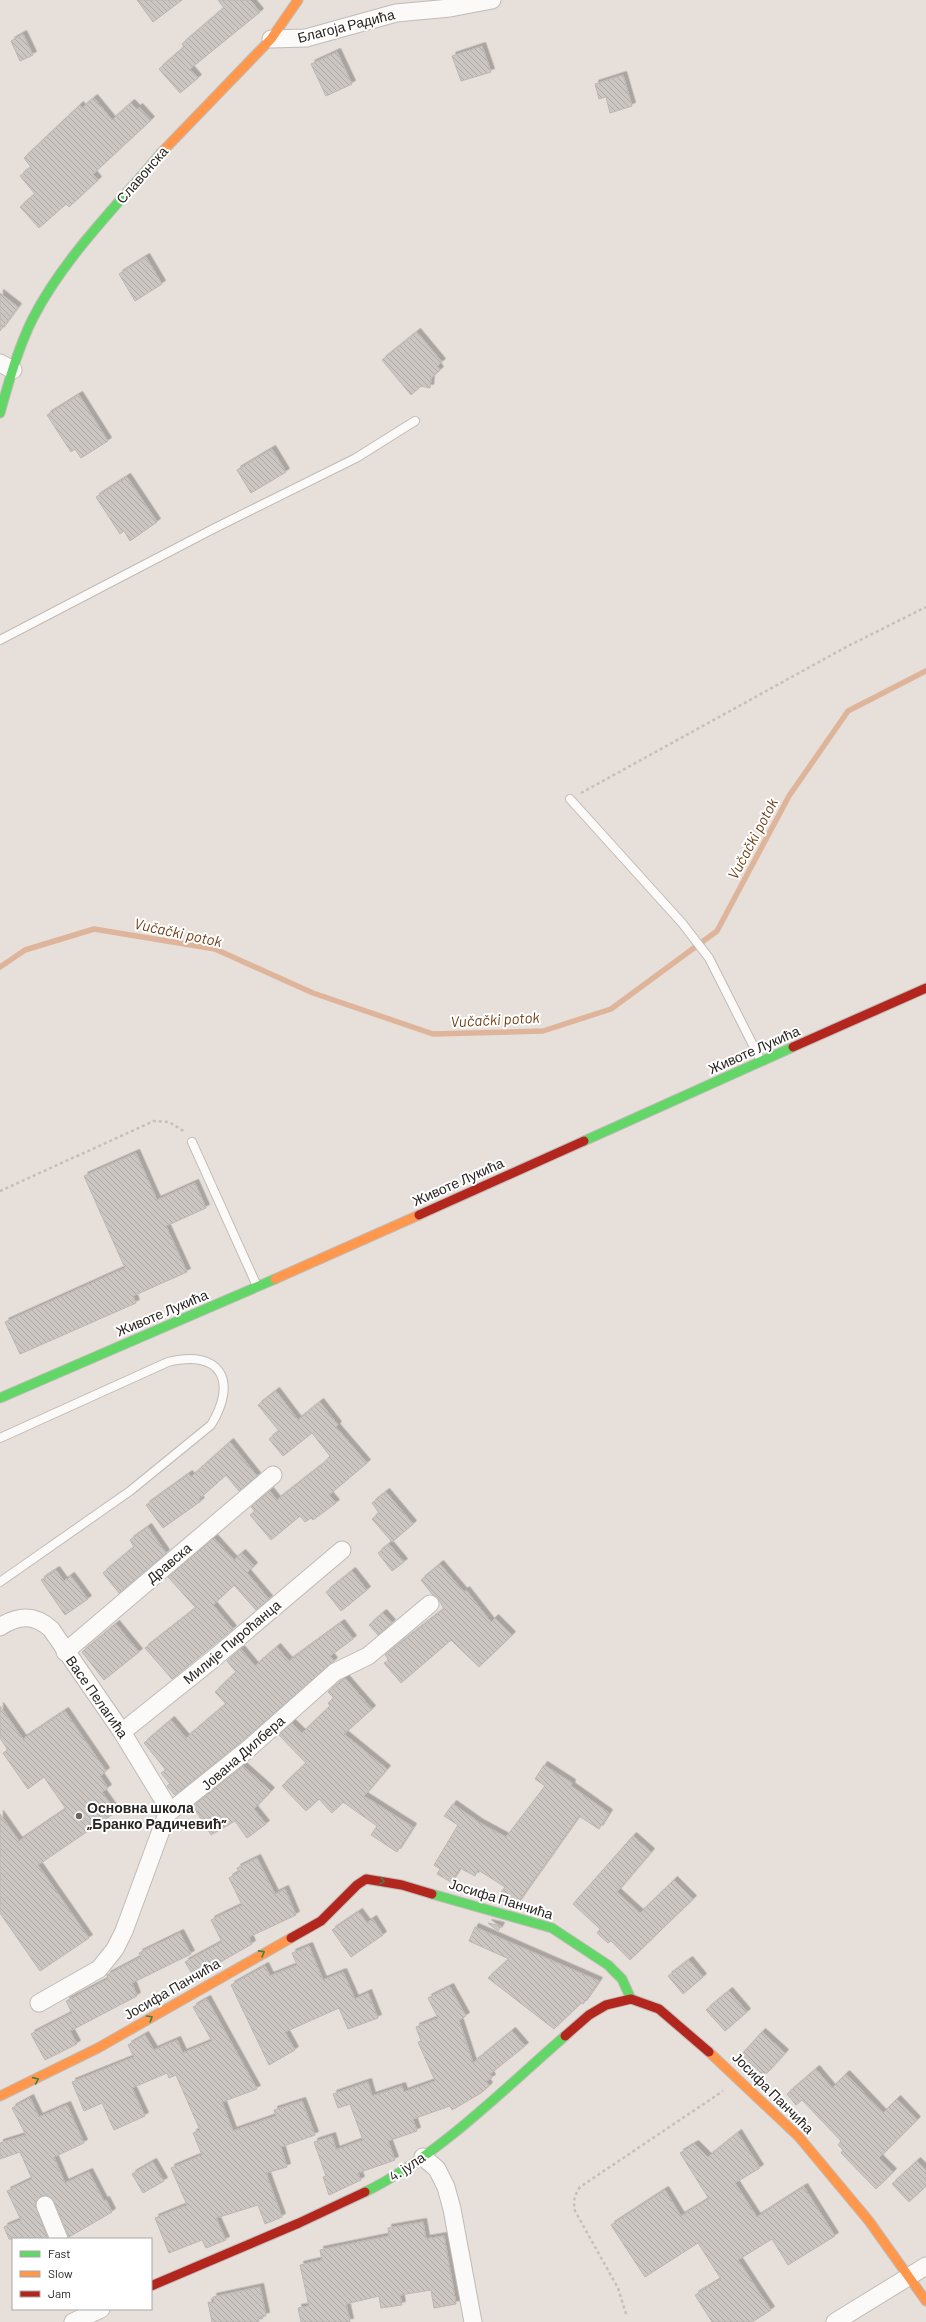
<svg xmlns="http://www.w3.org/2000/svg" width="926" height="2322" font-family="Barlow,sans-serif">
<defs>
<pattern id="building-back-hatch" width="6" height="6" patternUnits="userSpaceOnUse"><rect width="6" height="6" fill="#ccc6c2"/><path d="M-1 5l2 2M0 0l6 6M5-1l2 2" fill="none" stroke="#afaaa6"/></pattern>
<filter id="shadow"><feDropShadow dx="3.5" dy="-3.5" stdDeviation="0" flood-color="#0004"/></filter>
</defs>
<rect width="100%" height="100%" fill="#e6dfda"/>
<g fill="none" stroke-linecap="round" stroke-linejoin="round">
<path stroke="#deb59a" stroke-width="5.5" d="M0,967L25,950L94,929L215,949L313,993L433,1034L543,1031L611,1009L717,931L789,796L848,711L926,671"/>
</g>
<g fill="url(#building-back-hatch)" stroke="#bcb7b3" filter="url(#shadow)">
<path d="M137,0H182L153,22Z"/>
<path d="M218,0H250L260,12L190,69L198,78L180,93L159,69L184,47L182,44L224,8Z"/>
<path d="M23,34L33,55L20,61L11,41Z"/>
<path d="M482,46L491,72L461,81L452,56Z"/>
<path d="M337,52L352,84L326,96L311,64Z"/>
<path d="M623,75L632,106L610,113L606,97L599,99L595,84Z"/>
<path d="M94,98L112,120L131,103L137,109L139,107L151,120L93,174L98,180L69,207L66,204L39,228L20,207L35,194L20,176L31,167L24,158L80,105L82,108Z"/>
<path d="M146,257L162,284L135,301L119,274Z"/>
<path d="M0,293L18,307L0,331Z"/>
<path d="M417,332L442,362L437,366L440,370L431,378L430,388L421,386L411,395L382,360Z"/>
<path d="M79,395L108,441L81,458L75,449L71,452L47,415Z"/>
<path d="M272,449L286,472L251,493L237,470Z"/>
<path d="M127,477L157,522L130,541L124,531L120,534L96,497Z"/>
<path d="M136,1153L157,1200L195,1183L206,1208L166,1226L187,1272L133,1296L136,1303L20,1354L5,1322L125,1268L84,1176Z"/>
<path d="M276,1391L298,1420L320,1402L338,1425L336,1427L367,1463L329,1495L336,1503L313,1520L311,1518L305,1522L300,1516L271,1540L250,1515L255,1511L251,1507L270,1491L277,1500L323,1464L330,1456L312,1433L283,1456L269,1439L279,1431L258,1405Z"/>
<path d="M230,1442L257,1476L239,1491L226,1475L199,1499L201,1501L163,1528L146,1505L189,1474L191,1477Z"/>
<path d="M386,1492L413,1524L392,1542L372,1519L379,1513L372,1503Z"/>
<path d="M148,1527L166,1553L119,1593L103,1573L134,1547L130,1540Z"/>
<path d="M214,1538L234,1560L242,1553L254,1566L247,1573L269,1599L256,1610L234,1585L213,1605L233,1629L172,1679L145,1648L196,1608L168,1577Z"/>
<path d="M389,1544L404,1562L392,1571L378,1553Z"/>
<path d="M440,1564L464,1592L466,1590L491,1622L495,1618L512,1635L479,1667L451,1640L401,1683L384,1663L389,1660L385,1655L444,1609L438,1598L432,1594L421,1580Z"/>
<path d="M56,1570L64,1581L71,1576L88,1599L65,1615L41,1580Z"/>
<path d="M352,1571L367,1590L341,1611L326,1592Z"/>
<path d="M383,1613L392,1623L378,1635L369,1625Z"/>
<path d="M341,1623L353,1639L330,1656L334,1661L241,1742L175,1795L167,1786L170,1784L161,1773L166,1770L144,1743L171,1720L186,1738L226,1704L215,1692L236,1672L227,1661L241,1649L255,1666L277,1647L289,1661Z"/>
<path d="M116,1624L139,1652L104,1680L82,1652Z"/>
<path d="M345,1678L372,1709L344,1734L387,1769L364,1796L413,1827L397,1852L371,1835L377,1826L343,1802L332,1813L319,1799L306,1811L282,1786L306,1763L279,1735L292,1723L302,1733L330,1706L328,1703L334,1698L328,1692Z"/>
<path d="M0,1706L23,1739L65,1711L106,1771L100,1776L108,1788L102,1792L116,1812L38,1865L89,1938L40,1971L0,1913V1814L19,1841L66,1809L44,1777L28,1789L3,1753L8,1750L0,1738Z"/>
<path d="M544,1765L572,1783L571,1786L609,1813L599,1829L579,1816L516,1905L502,1901L503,1899L499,1895L505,1887L478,1870L475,1876L460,1868L451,1882L437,1874L440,1869L434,1865L458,1825L444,1816L453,1804L480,1823L506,1837L545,1786L535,1779Z"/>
<path d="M243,1766L271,1791L254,1809L266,1824L247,1838L235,1821L211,1835L193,1806Z"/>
<path d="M633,1836L651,1852L617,1892L640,1913L674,1880L693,1899L630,1960L611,1941L608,1943L597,1933L600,1929L573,1904Z"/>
<path d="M257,1858L275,1894L285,1889L296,1915L249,1937L252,1944L194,1977L185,1962L222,1942L211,1920L242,1905L229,1878L239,1872L237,1868Z"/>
<path d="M359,1912L367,1923L373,1919L383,1935L351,1957L332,1930Z"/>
<path d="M488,1923L501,1926L498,1931Z"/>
<path d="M475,1927L530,1951L599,1981L583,2004L581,2003L554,2029L488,1978L509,1959L469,1941Z"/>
<path d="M180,1933L191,1954L132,1983L137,1996L70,2031L77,2044L45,2060L31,2034L72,2013L66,2001L108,1979L107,1975L141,1957L139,1953Z"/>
<path d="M309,1946L323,1980L343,1972L355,1999L368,1993L378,2018L348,2029L339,2008L285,2032L295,2050L269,2065L231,1985L265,1966L270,1976L297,1965L292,1953Z"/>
<path d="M689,1960L703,1977L683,1994L668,1976Z"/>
<path d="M450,1987L466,2016L459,2020L473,2063L512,2031L525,2046L490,2074L492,2078L486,2081L489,2086L481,2093L452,2110L450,2106L413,2119L417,2131L388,2141L395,2160L358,2173L361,2180L329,2195L323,2177L326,2176L314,2142L332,2136L336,2150L363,2140L350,2104L338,2108L333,2094L368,2082L372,2096L402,2086L404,2092L435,2081L418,2042L421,2041L416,2027L438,2018L428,1998Z"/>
<path d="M729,1991L747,2012L725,2031L706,2010Z"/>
<path d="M207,1999L257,2089L222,2102L233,2131L276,2116L274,2110L302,2101L315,2135L281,2147L287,2167L266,2173L282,2217L265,2224L258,2205L216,2218L226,2240L206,2248L202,2240L169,2253L155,2218L187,2205L171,2168L202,2155L193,2133L200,2130L176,2075L169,2078L167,2073L132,2088L145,2116L114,2130L102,2103L84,2111L72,2082L134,2057L128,2045L145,2035L154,2050L177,2040L183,2053L212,2041L193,2007Z"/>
<path d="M762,2032L785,2053L767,2073H761L741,2055Z"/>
<path d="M816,2069L832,2088L846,2074L883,2113L897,2099L917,2120L879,2158L893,2172L876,2189L841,2153L843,2150L838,2145L841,2141L802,2100L796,2105L787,2094Z"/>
<path d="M30,2098L39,2117L67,2105L84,2143L54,2157L65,2183L89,2172L104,2201L106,2200L112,2212L69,2237L54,2201L47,2195L41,2196L35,2204L48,2239H9L4,2227L21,2220L7,2191L32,2179L20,2152L0,2159V2143L26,2135L12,2108Z"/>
<path d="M738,2133L760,2168L735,2183L757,2217L804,2187L835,2236L788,2265L772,2239L738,2260L771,2310L752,2322H712L695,2295L721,2279L698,2243L645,2277L611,2225L665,2190L681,2216L709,2199L680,2153L695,2144L708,2157Z"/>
<path d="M917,2161L926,2170V2186L909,2202L892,2184Z"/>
<path d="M153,2162L164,2181L143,2193L132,2174Z"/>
<path d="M423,2222L426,2239L444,2236L456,2304L434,2308L431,2290L400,2295L402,2305L381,2308L379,2296L346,2304L350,2322H301L298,2308L309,2306L300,2265L322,2260L320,2250L389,2236L388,2228Z"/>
<path d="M260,2287L266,2316L258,2317L259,2322H212L208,2302L214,2303L213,2297Z"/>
</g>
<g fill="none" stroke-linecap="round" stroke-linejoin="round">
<defs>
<g id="lane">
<path d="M0,640L213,529L356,458L415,421"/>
<path d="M570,799L682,923L709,958L761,1061"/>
<path d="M192,1142L257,1286"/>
<path d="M0,1438L168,1362C221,1349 238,1381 211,1425L130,1491L0,1582"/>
</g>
<g id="street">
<path d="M271,39L306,38L396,13L450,8L492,0"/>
<path d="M0,363L13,370"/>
<path d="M0,1627C18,1615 34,1614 51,1629L122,1732L164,1801L167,1814"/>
<path d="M65,1652L273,1475"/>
<path d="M122,1732L212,1660L342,1550"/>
<path d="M39,2003L99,1969L115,1949L124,1931L167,1814L247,1750L335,1672L368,1656L430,1604"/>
<path d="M423,2157L437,2169L446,2187L452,2209L473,2322"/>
<path d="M45,2205L59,2239"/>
<path d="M73,2322L101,2309"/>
<path d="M835,2322L926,2266"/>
</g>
<g id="fast">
<path d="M0,413C9,381 18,348 33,318C65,256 117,206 161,153"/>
<path d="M584,1141L793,1047"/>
<path d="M0,1398L275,1279"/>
<path d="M432,1894L552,1928L608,1965L622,1979L631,1999"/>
<path d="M365,2192C437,2157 504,2089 565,2036"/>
</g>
<g id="slow">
<path d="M161,153L271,39L298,0"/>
<path d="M275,1279L419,1215"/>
<path d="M709,2052L799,2137L869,2221L926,2301"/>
<path d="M0,2096L98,2048L291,1938"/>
</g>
<g id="jam">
<path d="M793,1047L926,988"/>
<path d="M419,1215L584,1141"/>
<path d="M291,1938L321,1921L357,1885L366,1879L402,1885L432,1894"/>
<path d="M565,2036L589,2015L606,2005L631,1999L659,2009L709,2052"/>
<path d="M151,2286L299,2223L365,2192"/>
</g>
</defs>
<use href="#lane" stroke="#c1bbb7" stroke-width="10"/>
<use href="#street" stroke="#c1bbb7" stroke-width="19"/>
<use href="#fast" stroke="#c1bbb7" stroke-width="11"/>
<use href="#slow" stroke="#c1bbb7" stroke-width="11"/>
<use href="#jam" stroke="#c1bbb7" stroke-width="11"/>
<g stroke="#c1c0be" stroke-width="2.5" stroke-dasharray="3 3" stroke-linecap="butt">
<path d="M581,793L848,646L926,607"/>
<path d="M0,1191L154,1121L169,1122L185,1132"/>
<path d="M626,2314L618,2288L575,2211C573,2201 574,2196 580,2187L723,2091"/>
</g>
<use href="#lane" stroke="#fbfaf9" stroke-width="8"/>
<use href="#street" stroke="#fbfaf9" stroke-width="17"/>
<use href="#fast" stroke="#63d668" stroke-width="9"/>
<use href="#slow" stroke="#ff974d" stroke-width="9"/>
<use href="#jam" stroke="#b3261e" stroke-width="9"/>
</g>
<defs><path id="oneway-chevron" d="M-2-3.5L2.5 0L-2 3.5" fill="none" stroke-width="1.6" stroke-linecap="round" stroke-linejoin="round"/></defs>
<g stroke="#467d44">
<use href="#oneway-chevron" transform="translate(382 1881) rotate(10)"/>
<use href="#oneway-chevron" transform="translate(262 1953) rotate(-29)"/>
<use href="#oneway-chevron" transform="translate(150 2018) rotate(-31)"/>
<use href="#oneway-chevron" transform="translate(36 2080) rotate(-24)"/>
</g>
<circle fill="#6b6562" stroke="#fff" stroke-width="1.5" cx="79" cy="1816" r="4"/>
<g text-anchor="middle" stroke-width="4" stroke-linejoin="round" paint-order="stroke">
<g font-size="14" fill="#292421" stroke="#fff">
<text transform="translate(346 26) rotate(-14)" y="5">Благоја Радића</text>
<text transform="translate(142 175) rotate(-49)" y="5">Славонска</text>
<text transform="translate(754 1050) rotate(-24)" y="5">Животе Лукића</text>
<text transform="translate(458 1182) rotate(-24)" y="5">Животе Лукића</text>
<text transform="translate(162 1313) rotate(-23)" y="5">Животе Лукића</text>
<text transform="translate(169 1563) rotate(-40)" y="5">Дравска</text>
<text transform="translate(232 1642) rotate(-40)" y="5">Милије Пироћанца</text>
<text transform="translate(97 1697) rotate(55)" y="5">Васе Пелагића</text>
<text transform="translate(243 1753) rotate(-41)" y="5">Јована Дилбера</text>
<text transform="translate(501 1899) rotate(17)" y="5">Јосифа Панчића</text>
<text transform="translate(172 1989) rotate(-30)" y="5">Јосифа Панчића</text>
<text transform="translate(773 2093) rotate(45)" y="5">Јосифа Панчића</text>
<text transform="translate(407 2167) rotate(-34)" y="5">4. јула</text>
</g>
<g font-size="14" font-weight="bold" fill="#292421" stroke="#fff" text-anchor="start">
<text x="87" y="1813">Основна школа<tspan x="87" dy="16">„Бранко Радичевић”</tspan></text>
</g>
<g font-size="15" font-style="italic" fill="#713c11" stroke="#fff">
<text transform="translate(753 839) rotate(-62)" y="5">Vučački potok</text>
<text transform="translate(178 933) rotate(12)" y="5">Vučački potok</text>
<text transform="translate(495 1020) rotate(-3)" y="5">Vučački potok</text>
</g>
</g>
<rect x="12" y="2238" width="140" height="72" fill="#ffffff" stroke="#a9a7a6"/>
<rect x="20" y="2251" width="20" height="6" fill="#63d668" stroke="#a9a7a6"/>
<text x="48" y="2258" font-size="12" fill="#292421">Fast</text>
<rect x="20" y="2271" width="20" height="6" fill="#ff974d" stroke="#a9a7a6"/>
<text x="48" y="2278" font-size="12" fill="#292421">Slow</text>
<rect x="20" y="2291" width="20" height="6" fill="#b3261e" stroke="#a9a7a6"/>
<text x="48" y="2298" font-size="12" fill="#292421">Jam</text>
</svg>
